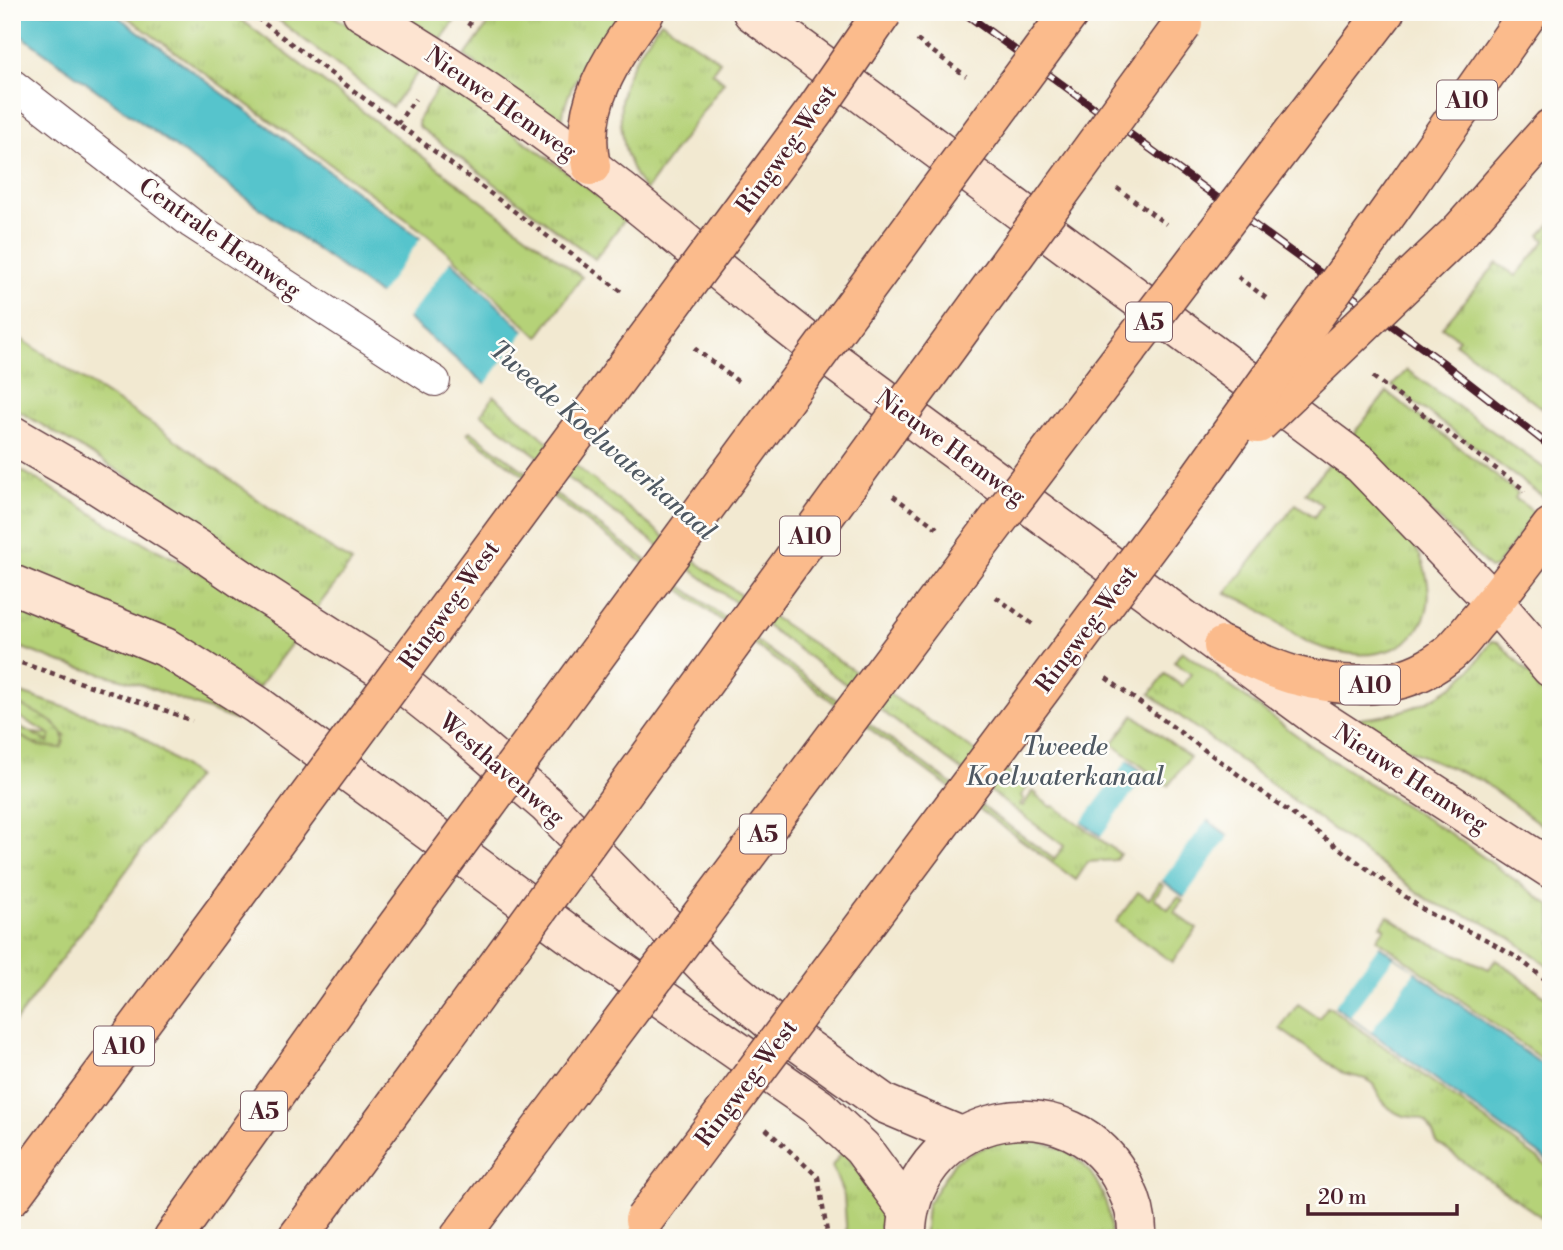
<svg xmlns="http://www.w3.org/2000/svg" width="1563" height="1250" font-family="'Libre Bodoni',serif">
<defs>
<pattern id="grass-tufts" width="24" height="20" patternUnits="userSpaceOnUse" patternTransform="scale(1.75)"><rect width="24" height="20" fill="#b5d278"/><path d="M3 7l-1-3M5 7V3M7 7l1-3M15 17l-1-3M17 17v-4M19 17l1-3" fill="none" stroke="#9db468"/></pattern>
<pattern id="wetland-marsh" width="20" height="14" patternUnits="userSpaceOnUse" patternTransform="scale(1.75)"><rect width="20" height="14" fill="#b5d278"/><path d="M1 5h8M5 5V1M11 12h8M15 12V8" fill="none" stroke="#9db468"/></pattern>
</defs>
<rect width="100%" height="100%" fill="#fdfcf7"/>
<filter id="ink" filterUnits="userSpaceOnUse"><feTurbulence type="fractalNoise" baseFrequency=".0143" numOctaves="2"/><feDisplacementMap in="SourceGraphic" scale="14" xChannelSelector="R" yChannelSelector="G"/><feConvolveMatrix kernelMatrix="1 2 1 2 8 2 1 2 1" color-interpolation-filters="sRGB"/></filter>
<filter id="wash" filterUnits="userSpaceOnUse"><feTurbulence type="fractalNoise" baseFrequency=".00686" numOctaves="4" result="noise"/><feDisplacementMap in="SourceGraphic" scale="28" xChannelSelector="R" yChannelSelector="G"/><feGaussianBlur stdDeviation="1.57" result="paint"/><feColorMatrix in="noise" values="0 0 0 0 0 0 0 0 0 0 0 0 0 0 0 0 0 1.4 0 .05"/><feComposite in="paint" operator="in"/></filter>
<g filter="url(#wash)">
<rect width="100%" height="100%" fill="#f2e9d1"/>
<g fill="url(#grass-tufts)" stroke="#807852" stroke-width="2">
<path d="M120,12H231L582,277L538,337L453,257L425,233Z"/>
<path d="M268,12H326L421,68L392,107Z"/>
<path d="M393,12H461L441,40Z"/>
<path d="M497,12H623C598,46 569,77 562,119L559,122L465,56Z"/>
<path d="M661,21L720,61L712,72L724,82L646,190C636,181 630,164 626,152C611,92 627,68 661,21Z"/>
<path d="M442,81L587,187L625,219L595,259L418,126L419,118Z"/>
<path d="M1551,223V415L1455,343L1459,339L1442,327L1497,263L1516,276L1545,241L1540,235Z"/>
<path d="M12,333L169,435L286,520L352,562L315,610L207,528L157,494L12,407Z"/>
<path d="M1407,370L1551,473V490L1545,498L1392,386Z"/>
<path d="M1387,392L1518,493L1515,498L1535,513L1495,568H1490L1380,464L1349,439Z"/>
<path d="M494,396C576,466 659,535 746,599L1028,786L1021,796L1024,799L1020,805L1023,806L1033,791L1037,794L1036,796L1052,807L1054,806L1120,854L1115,860L1088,862L1076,880L467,434L470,431L1054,859L1064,846L481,414Z"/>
<path d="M1331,461C1348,477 1365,493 1382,509C1389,516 1399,523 1405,531C1428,561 1442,609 1410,638C1392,655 1363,657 1339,652C1298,644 1288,627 1255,607C1246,601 1236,597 1226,593L1296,504L1314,517L1322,505L1305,493Z"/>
<path d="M12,465L70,499L108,524L209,577L301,631L258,688L77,594L12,564Z"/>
<path d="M12,601L111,640L243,710L235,720L139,684L59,662L12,644Z"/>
<path d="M1492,641L1498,642L1551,696V832L1482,781L1362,730L1358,719C1396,716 1437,703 1464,676C1475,666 1483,653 1492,641Z"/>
<path d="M1182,651L1325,756L1454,836L1551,906V968L1512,939L1480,921L1431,902L1150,694L1165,674L1182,686L1191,674L1174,662Z"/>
<path d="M12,690L131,729L196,776L15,1022L12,1019V731L65,736L53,723L12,701Z"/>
<path d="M1134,715L1190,757L1168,786L1112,744Z"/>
<path d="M1160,883L1163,886L1154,898L1168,909L1178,897L1183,900L1174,912L1197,929L1172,962L1116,922L1138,892L1149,899Z"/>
<path d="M1388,916L1422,939L1489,969L1496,959L1551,1001V1066L1377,939L1385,928L1381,926Z"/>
<path d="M1298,1004L1319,1018L1328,1006L1551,1168V1224L1437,1143C1434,1137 1431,1127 1426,1122C1419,1116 1412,1118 1404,1116C1390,1112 1377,1098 1374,1084L1366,1079L1344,1074L1280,1029Z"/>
<path d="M1028,1139C1043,1143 1061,1147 1074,1156C1099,1175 1111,1207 1111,1238H924L927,1205L955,1161L1000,1140Z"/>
<path d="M843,1151C870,1184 884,1193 883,1238H847L844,1196L832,1166Z"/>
</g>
<path fill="url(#wetland-marsh)" stroke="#807852" stroke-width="2" d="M12,701C28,710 76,726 61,748L39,746L12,732V722L48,742L51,735L12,713Z"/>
<path fill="#57c4cc" stroke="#50727c" stroke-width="2" d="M12,12H112L451,261L664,464L830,583L1086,729L1166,790L1551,1071V1163L533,424L380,295L12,29Z"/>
<g fill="#f2e9d1">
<path d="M424,234L453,258L406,320L378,297Z"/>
<path d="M527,328L667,461L738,514L832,580L977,665L1088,726L1129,758L1080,824L1012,774L760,607L702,565L592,478L484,386Z"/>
<path d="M1148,772L1209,817L1161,882L1100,837Z"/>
<path d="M1231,833L1381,943L1333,1008L1183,899Z"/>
<path d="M1394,957L1415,971L1371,1032L1350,1016Z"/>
</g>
</g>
<g filter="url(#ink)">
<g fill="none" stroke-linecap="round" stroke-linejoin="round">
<defs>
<path id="lane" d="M12,84L191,223L435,381"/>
<g id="secondary">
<path d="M362,12C441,59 519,110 591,167C667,226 739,289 815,347L1321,720L1551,869"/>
<path d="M752,12L1362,465L1495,603L1551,668"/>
<path d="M12,435L86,478L195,547L252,586L391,675L459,729L546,804L710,971L777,1027L885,1104L961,1136"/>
<path d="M12,584L165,647L257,705L569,934L818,1107L862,1148L908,1211"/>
<path d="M907,1228C916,1110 1075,1078 1125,1186C1133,1202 1138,1220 1137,1238"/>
</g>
<g id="highway">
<path d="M1307,114L1385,12"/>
<path d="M591,166C578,106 611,59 645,12"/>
<path d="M1405,189L1529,12"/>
<path d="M1460,231L1551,128"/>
<path d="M1223,646C1245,656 1269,668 1293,675C1346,689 1401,692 1446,656C1457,648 1466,635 1475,624C1502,593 1526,560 1551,527"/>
<path d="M12,1196L235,896"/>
<path d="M173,1238L354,984"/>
<path d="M297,1238L438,1047"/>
<path d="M459,1238L534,1138"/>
</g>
</defs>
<use href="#lane" stroke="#633d44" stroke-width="32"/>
<use href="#secondary" stroke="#633d44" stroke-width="41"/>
<use href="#highway" stroke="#633d44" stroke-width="41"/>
<g stroke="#633d44" stroke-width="4.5" stroke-dasharray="5 5" stroke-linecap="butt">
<path d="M249,12L623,293"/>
<path d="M468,26L478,12"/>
<path d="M917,40L966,76"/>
<path d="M397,124L415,99"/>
<path d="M1117,188L1166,224"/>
<path d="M1238,277L1270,301"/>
<path d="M694,348L740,383"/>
<path d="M1373,377L1522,488L1524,492"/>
<path d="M893,496L937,528"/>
<path d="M996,597L1034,625"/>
<path d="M12,660L167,711L192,721"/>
<path d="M1106,678L1425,911L1485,939L1518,958L1551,984"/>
<path d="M766,1129L818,1177L828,1238"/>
</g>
<use href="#lane" stroke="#fff" stroke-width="30"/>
<use href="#secondary" stroke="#fde4d1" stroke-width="38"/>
<use href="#highway" stroke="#fbbb8c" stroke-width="38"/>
<defs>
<path id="rail" d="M963,12L1442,362L1551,447"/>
</defs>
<use href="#rail" stroke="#4a1f2b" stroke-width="8"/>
<use href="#rail" stroke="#fdfcf7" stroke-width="5" stroke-dasharray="16" stroke-linecap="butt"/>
<defs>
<g id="highway-bridge">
<path d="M1258,424L1460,231"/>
<path d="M235,896L814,112L883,12"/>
<path d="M354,984L1070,12"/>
<path d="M438,1047L1183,24"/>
<path d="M534,1138L991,529L1307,114"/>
<path d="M644,1220L1193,486L1405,189"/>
</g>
</defs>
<use href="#highway-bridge" stroke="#633d44" stroke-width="41" stroke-linecap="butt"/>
<use href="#highway-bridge" stroke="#fbbb8c" stroke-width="38"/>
</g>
</g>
<g text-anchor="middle" stroke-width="5" stroke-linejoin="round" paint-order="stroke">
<g fill="#fdfcf7" stroke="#806168" stroke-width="2">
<rect x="1437" y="80.5" width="60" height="39" rx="5"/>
<rect x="1126" y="302.5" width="46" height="39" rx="5"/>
<rect x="780" y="516.5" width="60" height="39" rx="5"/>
<rect x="1340" y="665.5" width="60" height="39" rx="5"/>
<rect x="740" y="814.5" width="46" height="39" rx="5"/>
<rect x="94" y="1026.5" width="60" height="39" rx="5"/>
<rect x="241" y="1091.5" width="46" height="39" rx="5"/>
</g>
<g font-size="23" font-weight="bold" fill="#4a1f2b">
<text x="1467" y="108">A10</text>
<text x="1149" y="330">A5</text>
<text x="810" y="544">A10</text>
<text x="1370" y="693">A10</text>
<text x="763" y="842">A5</text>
<text x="124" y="1054">A10</text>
<text x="264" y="1119">A5</text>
</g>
<g font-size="24" fill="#4a1f2b" stroke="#fdfcf7">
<text transform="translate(501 103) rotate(35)" y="8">Nieuwe Hemweg</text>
<text transform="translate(786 149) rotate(-54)" y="8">Ringweg-West</text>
<text transform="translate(220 238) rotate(35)" y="8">Centrale Hemweg</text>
<text transform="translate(951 447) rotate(36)" y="8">Nieuwe Hemweg</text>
<text transform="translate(449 605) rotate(-54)" y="8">Ringweg-West</text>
<text transform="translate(1086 629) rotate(-53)" y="8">Ringweg-West</text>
<text transform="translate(502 769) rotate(41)" y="8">Westhavenweg</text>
<text transform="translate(1411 778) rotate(33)" y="8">Nieuwe Hemweg</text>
<text transform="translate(746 1083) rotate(-53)" y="8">Ringweg-West</text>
</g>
<g font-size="26" font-style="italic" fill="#4f5963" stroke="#fdfcf7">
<text transform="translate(603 440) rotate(41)" y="9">Tweede Koelwaterkanaal</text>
<text x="1065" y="755">Tweede<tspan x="1065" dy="30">Koelwaterkanaal</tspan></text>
</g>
</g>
<rect width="1563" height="1250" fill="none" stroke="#fdfcf7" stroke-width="42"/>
<path d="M1308 1204v10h149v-10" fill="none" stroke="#4a1f2b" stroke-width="3.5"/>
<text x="1318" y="1204" font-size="21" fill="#4a1f2b" stroke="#fdfcf7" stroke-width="5" paint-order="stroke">20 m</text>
</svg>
